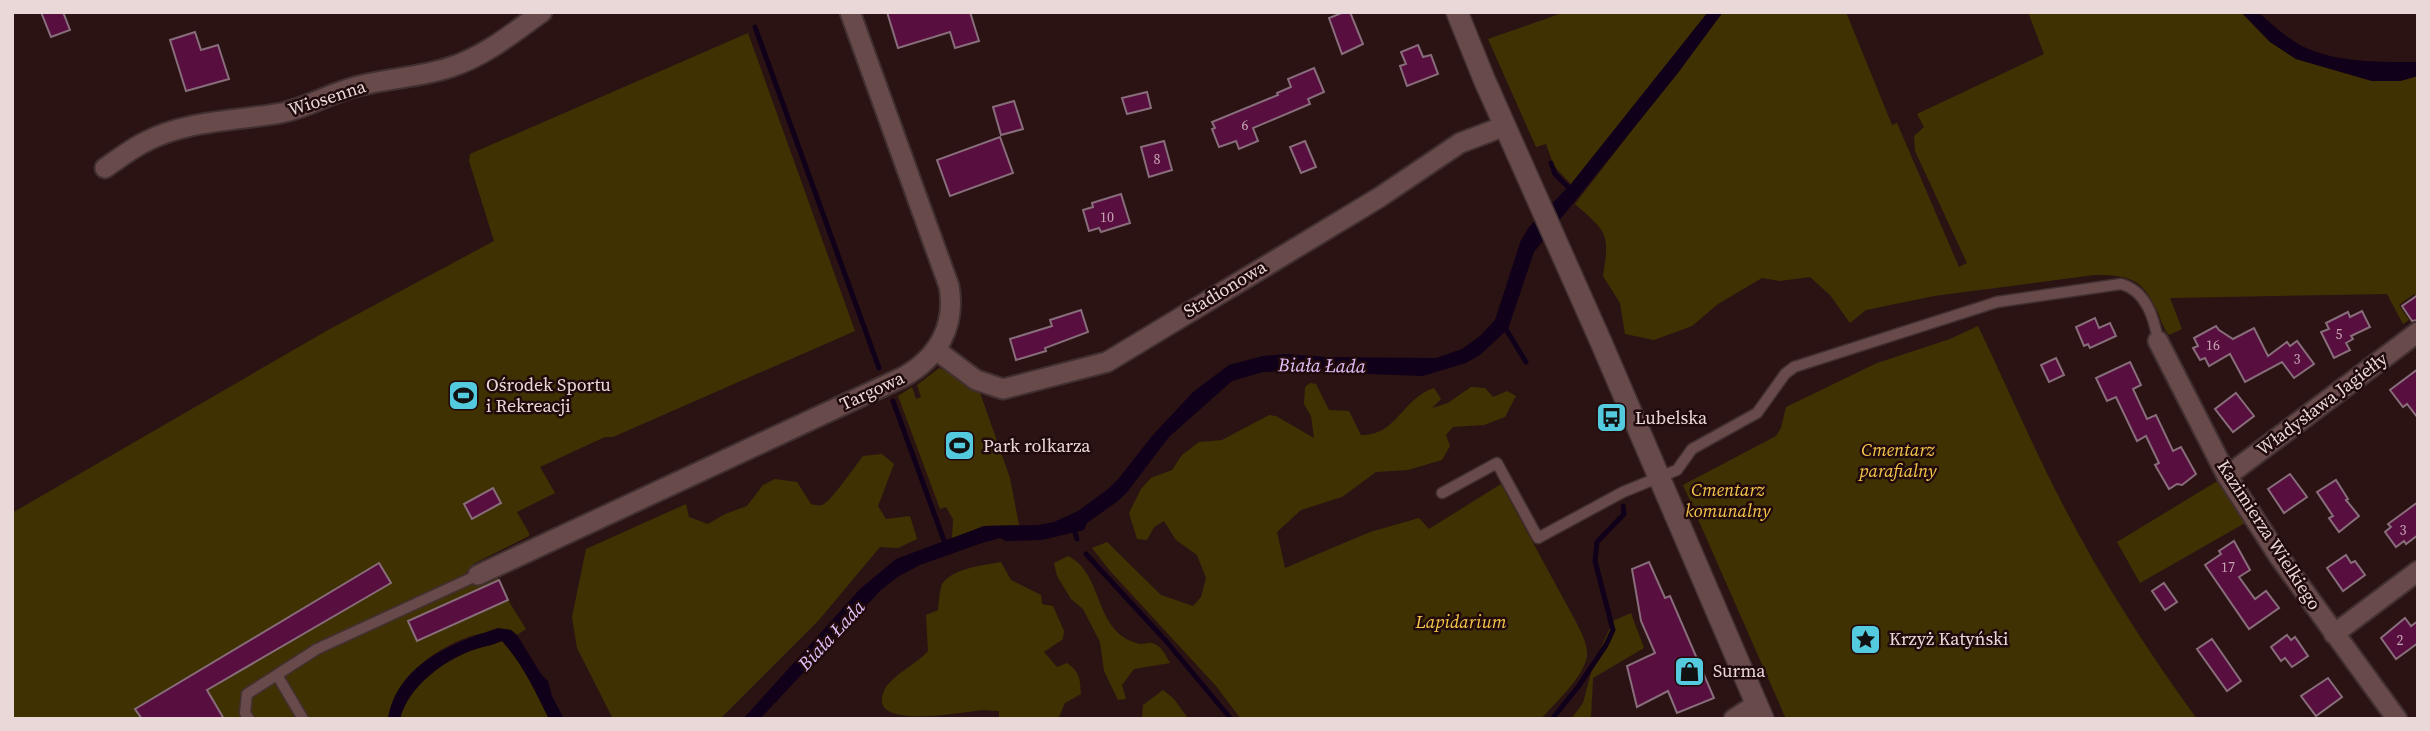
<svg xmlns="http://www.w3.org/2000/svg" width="2430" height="731" font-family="'Source Serif 4',serif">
<rect width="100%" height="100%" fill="#2b1313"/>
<g fill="#403103">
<path d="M1565,12H1708L1571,184L1554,166L1546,144L1536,147L1488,39Z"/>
<path d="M1723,12H1846L1892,125L1897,123L1959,267L1967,263L1915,151L1914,136L1924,127L1917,114L2044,54L2028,12H2241L2270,42L2296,59L2372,81H2400L2418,76V299L2414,294L2399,305L2409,320L2403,324L2387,294L2170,298L2182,329L2169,335C2164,329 2162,323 2159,315C2143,279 2132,275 2094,275L1934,296L1866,310L1850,323L1830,295L1810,277L1780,281L1762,278L1718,304L1692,326L1654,340L1625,334L1620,303L1603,276C1610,233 1607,232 1575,204Z"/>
<path d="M748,33L855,331L613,437H605L540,467L555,493L517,512L529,533V536L473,564L482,582L497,576L508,600L526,629L517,635L511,630C497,632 481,632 468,637C431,651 395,678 388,719H12V513L328,330L494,241L469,161L470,154Z"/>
<path d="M1978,326C2006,384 2031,443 2061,501C2100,577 2146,649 2197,719H1786L1683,485L1776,436L1781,428L1786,407L1877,363L1950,339Z"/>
<path d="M939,368L954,373L978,387L1010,478L1019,525L984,526L952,539L953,519L946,507L940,509L898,396L912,387L916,399L921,397L917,385Z"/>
<path d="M1310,383L1316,384L1329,410L1349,411L1361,435C1397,436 1401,399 1434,388L1441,399L1432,408L1448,403L1471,387L1485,388L1493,397L1507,391L1516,396L1505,417L1484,425L1453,427L1446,435L1450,446L1442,460L1408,470L1376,472L1342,497L1301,510L1277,532L1285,568L1370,532L1419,518L1429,529L1501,484L1575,620C1580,630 1588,644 1587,656C1584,677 1555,703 1541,719H1241L1216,686L1111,572L1092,548L1107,542L1161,595L1193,606L1201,597L1206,578L1197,555L1176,540L1164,521L1154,527L1147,540L1137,539L1129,513L1141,489L1151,478L1172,470L1182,455L1199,442L1222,440L1269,415L1276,416L1314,438L1311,416L1304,404L1305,387Z"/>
<path d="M882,454L894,464L878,506L886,519L910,516L917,539L898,548L880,547L819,620L720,719H613L577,648L572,617L586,549L686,504L689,517L708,524L725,514L747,506L763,485L775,479L797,482L811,504C815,505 819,506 822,505C831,502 855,466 863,456Z"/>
<path d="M2219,480L2245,523L2140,583L2117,542Z"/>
<path d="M1068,556C1097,570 1095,609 1117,632C1123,638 1133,643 1141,644C1145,644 1148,642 1152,643C1161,645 1166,656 1170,663L1134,669L1122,685L1126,699L1118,700L1104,671L1100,642L1083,609L1071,599L1057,576L1054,563Z"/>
<path d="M1001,562L1011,580L1041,595L1042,604L1053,606L1064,631L1063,639L1044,652L1057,667L1067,663C1080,672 1080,679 1081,694L1065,703L1059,717L1055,719H999V711C993,711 987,710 982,710C963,712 866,731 884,691C889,677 917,664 928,651L926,615L938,610C939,603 939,594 941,587C947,569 984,565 1001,562Z"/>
<path d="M1631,613L1644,648L1593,678L1591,719H1571L1583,703L1593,665L1613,621Z"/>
<path d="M502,641C523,664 535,691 549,719H400C408,687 445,659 476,649C485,646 494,645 502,641Z"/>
<path d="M1163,690L1174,699L1187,717L1186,719H1142L1143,705Z"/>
</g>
<g fill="#10001a">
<path d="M1708,12H1723L1678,73L1534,252L1508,329L1480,355L1466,363L1423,376L1287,371L1263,372L1232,381L1169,437L1128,491L1118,501L1087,523L1084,530L1042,540L1006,541L1000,538L982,543L920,565L899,576L881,590L760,719H743L860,589L896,559L984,526L1038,525L1054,522L1078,511L1108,489L1119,478L1152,436L1193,392L1229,365L1263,356L1286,354L1327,357L1436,358L1462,349L1480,336L1495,320L1521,240L1529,227L1571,184Z"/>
<path d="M2241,12H2258C2272,24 2286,38 2302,46C2336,63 2381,62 2418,62V76L2400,81H2372L2296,59L2270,42Z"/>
<path d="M498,628L511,630L517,635L541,674L548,681L552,696L564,719H549C535,691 523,664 502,641C493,645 485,646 476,649C445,659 408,686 400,719H388C397,664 452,643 498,628Z"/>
</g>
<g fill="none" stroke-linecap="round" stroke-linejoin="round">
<g stroke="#10001a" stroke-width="5">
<path d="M755,27L879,368"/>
<path d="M1551,163L1555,174L1572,191"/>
<path d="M1504,326L1526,362"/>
<path d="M893,401L946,546"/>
<path d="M1073,526L1077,539"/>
<path d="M1086,554L1166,641L1231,719"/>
<path d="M1552,719L1578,687L1606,645L1613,630L1595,561L1597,542L1624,514L1623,506"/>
</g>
</g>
<g fill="#580e3e" stroke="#886d7b" stroke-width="2">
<path d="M41,12H63L70,30L51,37Z"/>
<path d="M887,12H970L979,41L955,48L950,32L898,48Z"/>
<path d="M1344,12H1350L1363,44L1342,54L1329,18Z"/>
<path d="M195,32L201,50L218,45L229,79L186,91L170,40Z"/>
<path d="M1418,45L1423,57L1431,55L1438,74L1407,86L1400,66L1406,64L1401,52Z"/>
<path d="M1314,68L1324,92L1308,99L1310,104L1253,128L1258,141L1239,149L1236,141L1219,147L1212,129L1215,128L1212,122L1278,95L1277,93L1291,87L1288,79Z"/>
<path d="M1147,92L1151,108L1127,114L1122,98Z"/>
<path d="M1014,101L1023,129L1001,135L993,107Z"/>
<path d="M1000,137L1013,173L950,196L937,160Z"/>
<path d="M1164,141L1172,170L1149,177L1141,147Z"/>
<path d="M1305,141L1316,167L1301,173L1290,147Z"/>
<path d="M1121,194L1130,223L1101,232L1099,228L1089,231L1083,210L1093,207L1092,203Z"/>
<path d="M2418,295V320L2412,321L2402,306Z"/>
<path d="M1081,310L1088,332L1045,348L1046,351L1016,360L1010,339L1052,326L1050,320Z"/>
<path d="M2362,311L2370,327L2351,336L2353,339L2346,343L2350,350L2334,358L2321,332L2329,329L2326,323L2348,312L2350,317Z"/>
<path d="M2095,318L2099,328L2110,323L2116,336L2090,348L2088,344L2084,346L2076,327Z"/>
<path d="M2216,326L2219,330L2233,339L2254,328L2268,356L2287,342L2290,346L2297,341L2314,364L2294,378L2282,362L2245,382L2230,354L2209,366L2205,358L2200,360L2193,348L2198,346L2194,338Z"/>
<path d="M2056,358L2064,375L2049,382L2041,365Z"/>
<path d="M2130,362L2141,385L2133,389L2147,419L2156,415L2173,451L2181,447L2196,474L2182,485L2177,484L2169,489L2155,465L2159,463L2146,436L2137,441L2116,397L2107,401L2096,378Z"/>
<path d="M2418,369V418L2407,404L2403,407L2390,390Z"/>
<path d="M2236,393L2254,416L2233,432L2215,409Z"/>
<path d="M2290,474L2307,497L2284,513L2268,489Z"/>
<path d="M2336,480L2348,499L2346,500L2359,516L2339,532L2329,518L2333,516L2317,492Z"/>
<path d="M493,488L501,503L472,519L464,504Z"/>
<path d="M2418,502V535L2406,544L2404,541L2396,547L2385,532L2391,527L2388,524Z"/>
<path d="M2234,541L2250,570L2239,577L2255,599L2266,591L2279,608L2249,629L2205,565L2221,554L2219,551Z"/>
<path d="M2346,555L2351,563L2355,561L2365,575L2343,591L2327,568Z"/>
<path d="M1649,562L1665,598L1670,596L1714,698L1677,713L1668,691L1637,707L1627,666L1655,653L1641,621L1632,569Z"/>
<path d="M379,563L391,583L207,690L224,719H142L135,709Z"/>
<path d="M499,580L508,600L417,641L408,621Z"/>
<path d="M2164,583L2177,602L2165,610L2152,591Z"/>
<path d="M2405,618L2411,626L2418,621V643L2396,659L2381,638Z"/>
<path d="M2287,635L2291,640L2295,637L2308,656L2292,667L2285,658L2281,661L2271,647Z"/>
<path d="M2212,639L2241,681L2227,691L2197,649Z"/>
<path d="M2328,678L2342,697L2316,716L2301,696Z"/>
</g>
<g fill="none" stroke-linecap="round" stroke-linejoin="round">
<defs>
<g id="lane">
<path d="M1442,493L1497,463L1538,538L1623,492L1677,470L1692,449L1757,413L1785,374L1794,367L1997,302L2121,284C2146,291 2154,317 2158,341"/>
<path d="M277,675L303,719"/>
<path d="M249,719L245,713L247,694L317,649L478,575"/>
</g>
<g id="street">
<path d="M105,168C118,159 131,149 145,142C187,120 236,121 281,113C306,108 327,95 351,88C384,78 419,78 451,67C485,56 513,33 542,12"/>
<path d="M2158,341L2227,476L2280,558L2397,719"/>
<path d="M936,350L976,380L1003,389L1107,362L1380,197L1460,143L1505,126"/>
<path d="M2227,476L2418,332"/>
<path d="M478,575L903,377C938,358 956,326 949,286L850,12"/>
<path d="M2334,634L2418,571"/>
<path d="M1734,719L1757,704"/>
</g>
<path id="secondary" d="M1457,12L1484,79L1601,342L1763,719"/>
</defs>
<use href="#lane" stroke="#423031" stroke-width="13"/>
<use href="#street" stroke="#423031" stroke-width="23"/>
<use href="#secondary" stroke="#423031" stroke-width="24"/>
<use href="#lane" stroke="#684a4a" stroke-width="10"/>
<use href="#street" stroke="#684a4a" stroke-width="19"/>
<use href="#secondary" stroke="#684a4a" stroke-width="21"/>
</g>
<defs>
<symbol id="stadium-square" viewBox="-11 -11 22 22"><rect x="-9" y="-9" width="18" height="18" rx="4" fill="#54cade" stroke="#210a0b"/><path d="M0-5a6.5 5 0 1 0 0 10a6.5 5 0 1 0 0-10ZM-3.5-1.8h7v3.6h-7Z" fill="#111"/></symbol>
<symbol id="bus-square" viewBox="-11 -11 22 22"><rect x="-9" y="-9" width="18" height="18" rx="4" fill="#54cade" stroke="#210a0b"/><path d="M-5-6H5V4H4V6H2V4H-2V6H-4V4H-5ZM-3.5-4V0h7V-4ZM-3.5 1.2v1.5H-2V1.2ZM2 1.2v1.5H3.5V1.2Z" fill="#111"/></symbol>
<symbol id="sight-square" viewBox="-11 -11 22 22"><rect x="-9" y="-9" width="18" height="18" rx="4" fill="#54cade" stroke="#210a0b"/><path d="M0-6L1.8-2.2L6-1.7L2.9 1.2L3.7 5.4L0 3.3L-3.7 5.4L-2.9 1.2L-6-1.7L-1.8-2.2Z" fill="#111"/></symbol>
<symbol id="shop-square" viewBox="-11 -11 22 22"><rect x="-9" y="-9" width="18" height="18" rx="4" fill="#54cade" stroke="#210a0b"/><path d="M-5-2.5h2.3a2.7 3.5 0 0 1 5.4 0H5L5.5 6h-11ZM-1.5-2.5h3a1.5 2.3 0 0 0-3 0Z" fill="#111"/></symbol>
</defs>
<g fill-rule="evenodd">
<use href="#stadium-square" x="446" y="378" width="35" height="35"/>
<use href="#bus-square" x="1594" y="400" width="35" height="35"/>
<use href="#stadium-square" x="942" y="428" width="35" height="35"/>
<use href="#sight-square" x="1848" y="622" width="35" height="35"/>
<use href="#shop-square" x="1672" y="654" width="35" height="35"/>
</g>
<g text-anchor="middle" stroke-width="5" stroke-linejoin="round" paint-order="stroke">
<g font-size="14" fill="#c6a6b2">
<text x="1245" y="130">6</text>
<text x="1157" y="164">8</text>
<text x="1107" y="222">10</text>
<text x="2339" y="339">5</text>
<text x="2213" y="350">16</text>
<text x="2297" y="364">3</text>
<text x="2403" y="535">3</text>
<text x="2228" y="572">17</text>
<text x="2400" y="645">2</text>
</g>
<g font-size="18" fill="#ead8d8" stroke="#210a0b">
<text transform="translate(327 98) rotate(-18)" y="6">Wiosenna</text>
<text transform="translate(1225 289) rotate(-31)" y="6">Stadionowa</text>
<text transform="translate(872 391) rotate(-25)" y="6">Targowa</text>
<text transform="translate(2322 404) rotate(-37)" y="6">Władysława Jagiełły</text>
<text transform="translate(2269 535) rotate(57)" y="6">Kazimierza Wielkiego</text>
</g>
<g font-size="18" fill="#ead8d8" stroke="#210a0b" text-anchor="start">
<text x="486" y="391">Ośrodek Sportu<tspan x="486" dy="21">i Rekreacji</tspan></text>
<text x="1635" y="424">Lubelska</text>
<text x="983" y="452">Park rolkarza</text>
<text x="1889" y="645">Krzyż Katyński</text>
<text x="1713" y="677">Surma</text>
</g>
<g font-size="18" font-style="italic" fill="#f5c74b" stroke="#210a0b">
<text x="1898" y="456">Cmentarz<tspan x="1898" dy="21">parafialny</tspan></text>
<text x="1728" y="496">Cmentarz<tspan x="1728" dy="21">komunalny</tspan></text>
<text x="1461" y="628">Lapidarium</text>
</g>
<g font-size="19" font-style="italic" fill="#e3bff9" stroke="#210a0b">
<text transform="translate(1322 365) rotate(1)" y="7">Biała Łada</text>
<text transform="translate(831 635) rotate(-47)" y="7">Biała Łada</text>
</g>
</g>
<rect width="2430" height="731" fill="none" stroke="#ead8d8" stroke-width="28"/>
</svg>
